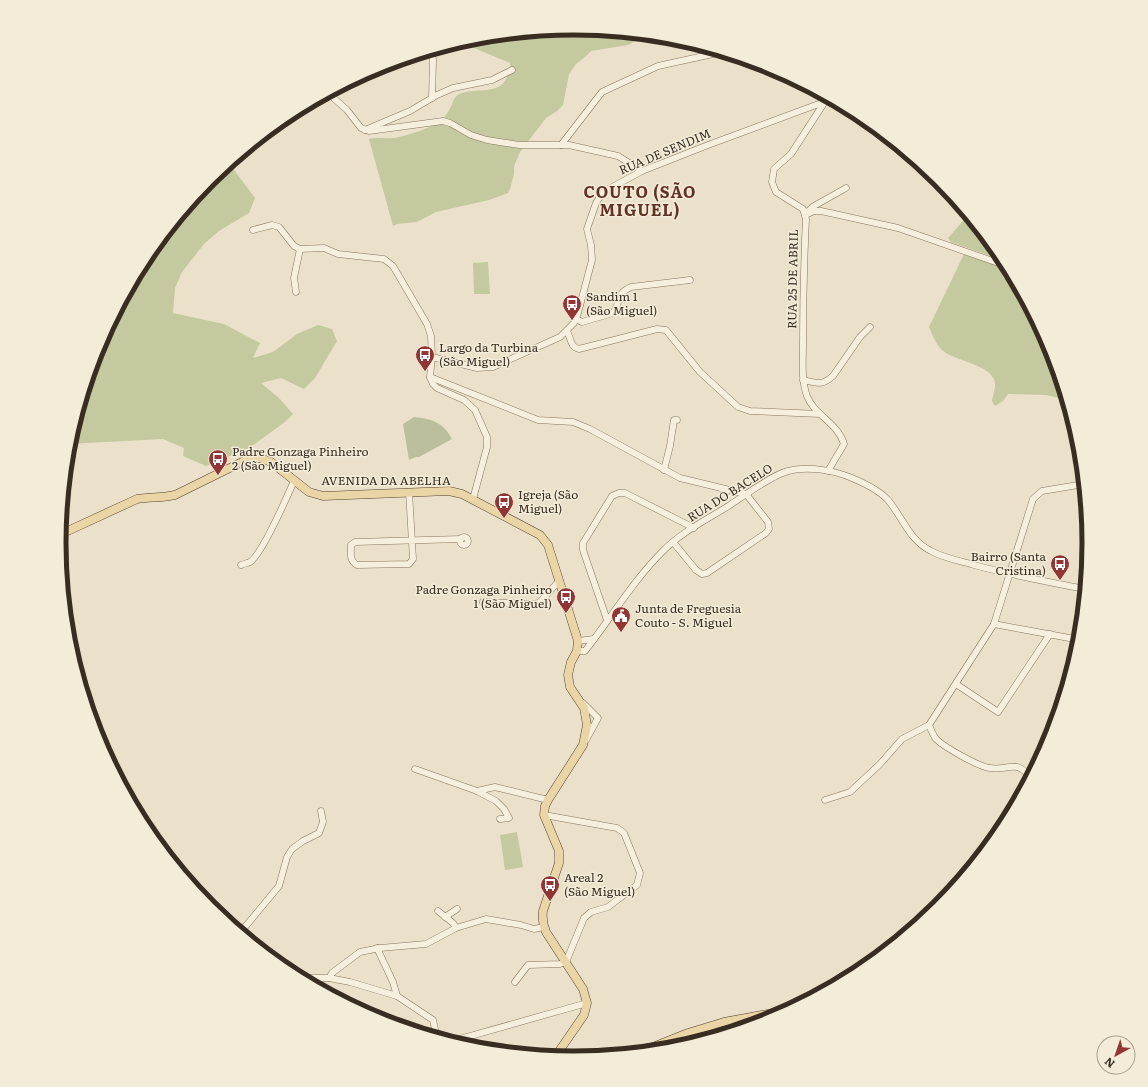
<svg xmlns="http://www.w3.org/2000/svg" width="1148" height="1087" font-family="Literata,serif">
<rect width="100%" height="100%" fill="#ebe1ca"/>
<g fill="#c4c99f">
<path d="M574,28L647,35L628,45L591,51L585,57L576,64L569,74L563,105L557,111L546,118L520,152L514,166V174L510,189L508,193L489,200L436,212L417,222L397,224L393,226L369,139C378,137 385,139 393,138C404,137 434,127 442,120C444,117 448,113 449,110C453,105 452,99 458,95C474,86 499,97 507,77C509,72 511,68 510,63L467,45L463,41L474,38Z"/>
<path d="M231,161V166L255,198L249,213L219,231L204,244L182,272L175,288L173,313L224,324L260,343L253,358L273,352L297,334L318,325L332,329L337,341L315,378L304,389L281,378L261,383L279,398L293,414L285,422L249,448L206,466L183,456L184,448L163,439L68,444L98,346L146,257L210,179Z"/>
<path d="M968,215L1003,257L1005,261L951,242L948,238Z"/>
<path d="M964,254L1009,269L1050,346L1067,400L1046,395L1008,394L1003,401L995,406L992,401C993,395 997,386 994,379C987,365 959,361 946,353C937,348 933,336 929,327Z"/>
<path d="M488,262L490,294H474L473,263Z"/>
<path d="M517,832L523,867L505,870L500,835Z"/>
</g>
<path fill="#bbbf9d" d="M414,417C432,419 443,422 452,439L419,457H416L409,460L403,424Z"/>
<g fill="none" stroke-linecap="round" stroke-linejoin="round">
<defs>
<g id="minor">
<path d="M328,93L347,110L361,128L369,131L443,121L450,123L471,135L487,140L519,145H569L618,156L642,171"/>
<path d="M432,98L433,59"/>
<path d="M824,103L791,154L774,169L772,182L776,192L803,209L806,219C804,260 803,302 803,344C803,361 801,380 807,396C814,415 838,423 844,444L828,471"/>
<path d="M365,130L410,111L437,95L453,88L492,80L512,70"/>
<path d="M561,145L602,92L658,66L722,52"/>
<path d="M807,212L814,206L846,188"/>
<path d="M805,215L814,211H821L898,228L1007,266"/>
<path d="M253,230L272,225L279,227L294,246L300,249L324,248L338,254L384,259L393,266L427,324L431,336L432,357L430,377L433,384L437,388L464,400L475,410L487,437V447L473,499"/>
<path d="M296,292L294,278L300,249"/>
<path d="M576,319L582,322L613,313C622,301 614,295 631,287L690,280"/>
<path d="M567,331C571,338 570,347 579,349L657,329L666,330L700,372L738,407L750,411L820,414"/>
<path d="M432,357L477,368L493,367L560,337L574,323L578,313L592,260L591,245L587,229L596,203L603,192L642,171L708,145L824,102L830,99"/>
<path d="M430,377L538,420L573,422L590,429L680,478L746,494L768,522L769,529L766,533L707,573L702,574L696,570L673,542"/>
<path d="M803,380C817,383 822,386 833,376L860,337L870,327"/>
<path d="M664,470L670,446L674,420H677"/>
<path d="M409,492L413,559L409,564L357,565C349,560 351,554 351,545L355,542L461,539"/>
<circle cx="464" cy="541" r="4"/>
<path d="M241,565C243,564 248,563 250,562C262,554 287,497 294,481"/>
<path d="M483,602L533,604L539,603L559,581"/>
<path d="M607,620L583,550V543L612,496L619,493H625L694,528"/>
<path d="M994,624L1080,640"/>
<path d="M578,641L594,639"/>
<path d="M577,651H585C611,618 633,581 662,552C681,532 708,519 730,505C745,495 772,475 788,471C808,466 833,470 852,478C864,483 879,490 888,500C903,518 909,540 931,551C944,558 960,561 974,565C1011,575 1048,582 1085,589"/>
<path d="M956,684L998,712L1050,634"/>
<path d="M583,703L598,718L586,740"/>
<path d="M929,725L994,624L1033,499L1042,491L1084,484"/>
<path d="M929,725C931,730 933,735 936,739C944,747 979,767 990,768C1008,771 1017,758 1030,778"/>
<path d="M415,769L477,791L496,801L504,809L509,818L500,819"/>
<path d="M477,791L495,787L548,800"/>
<path d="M825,800L850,792L880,764L902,739L929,725"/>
<path d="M438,911L453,923L456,928"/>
<path d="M445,917L457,909"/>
<path d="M240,933L279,886L287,857L292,849L303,841L319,833L323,822L321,811"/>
<path d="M377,948L393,982L397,996"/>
<path d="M298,978H329L350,982L397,996L433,1020L437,1038"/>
<path d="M329,978L332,973L360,952L380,948L426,944L456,928L486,919L521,925L534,929L544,927"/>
<path d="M515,982L528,965L560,964L566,962L584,918L591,912L608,907L637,885L640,873L624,833L617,828L544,815"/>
<path d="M449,1042L587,1003"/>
</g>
<g id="major">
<path d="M59,535L137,499C150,497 162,498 175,495L246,460L260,458L271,462L309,492L323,496L449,491L462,494L540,535L548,545L578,641L577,651L571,662L568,675L570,687L584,708L587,725L583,745L548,800L545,806L544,815L559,851V863L543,911C542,919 543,925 546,932L583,989L587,1003L584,1015L555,1057"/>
<path d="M638,1053L688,1033L724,1022L789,1010"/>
</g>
</defs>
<use href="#minor" stroke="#877460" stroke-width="7"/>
<use href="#major" stroke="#554333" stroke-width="9"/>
<use href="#minor" stroke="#f7efdd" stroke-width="6"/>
<use href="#major" stroke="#ead5a6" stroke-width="8"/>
</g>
<defs>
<symbol id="bus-pin" viewBox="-11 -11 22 30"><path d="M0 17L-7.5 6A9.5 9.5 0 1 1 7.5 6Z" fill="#913535" stroke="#f3ecd9"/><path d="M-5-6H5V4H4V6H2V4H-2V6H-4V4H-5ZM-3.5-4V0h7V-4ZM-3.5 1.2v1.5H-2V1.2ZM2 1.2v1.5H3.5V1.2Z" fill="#fff"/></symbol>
<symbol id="civic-pin" viewBox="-11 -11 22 30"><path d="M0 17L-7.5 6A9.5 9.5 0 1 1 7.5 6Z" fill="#913535" stroke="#f3ecd9"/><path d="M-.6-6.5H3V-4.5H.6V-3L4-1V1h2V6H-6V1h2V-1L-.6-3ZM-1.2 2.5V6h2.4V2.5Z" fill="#fff"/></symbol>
</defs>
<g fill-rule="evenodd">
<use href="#bus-pin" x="561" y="293" width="22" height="30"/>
<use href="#bus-pin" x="414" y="344" width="22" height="30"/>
<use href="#bus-pin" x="207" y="448" width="22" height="30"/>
<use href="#bus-pin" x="493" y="491" width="22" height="30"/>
<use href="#bus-pin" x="1049" y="553" width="22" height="30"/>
<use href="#bus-pin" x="555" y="586" width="22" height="30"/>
<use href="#civic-pin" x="610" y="605" width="22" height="30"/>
<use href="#bus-pin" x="539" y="874" width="22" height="30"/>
</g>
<g text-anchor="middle" stroke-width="3" stroke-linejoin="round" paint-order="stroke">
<g font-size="12" fill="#392d22" stroke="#f3ecd9">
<text transform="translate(665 152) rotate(-23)" y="4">RUA DE SENDIM</text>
<text transform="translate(793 279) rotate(-89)" y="4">RUA 25 DE ABRIL</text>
<text x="386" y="485">AVENIDA DA ABELHA</text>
<text transform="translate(730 493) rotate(-32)" y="4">RUA DO BACELO</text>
</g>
<g font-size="12" fill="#392d22" stroke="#f3ecd9" text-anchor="start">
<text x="586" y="301">Sandim 1<tspan x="586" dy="14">(São Miguel)</tspan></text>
<text x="439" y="352">Largo da Turbina<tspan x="439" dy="14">(São Miguel)</tspan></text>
<text x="232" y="456">Padre Gonzaga Pinheiro<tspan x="232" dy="14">2 (São Miguel)</tspan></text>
<text x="518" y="499">Igreja (São<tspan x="518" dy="14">Miguel)</tspan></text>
<text x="1046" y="561" text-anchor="end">Bairro (Santa<tspan x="1046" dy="14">Cristina)</tspan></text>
<text x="552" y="594" text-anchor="end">Padre Gonzaga Pinheiro<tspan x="552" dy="14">1 (São Miguel)</tspan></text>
<text x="635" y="613">Junta de Freguesia<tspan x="635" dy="14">Couto - S. Miguel</tspan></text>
<text x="564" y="882">Areal 2<tspan x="564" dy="14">(São Miguel)</tspan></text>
</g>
<g font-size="16" font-weight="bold" letter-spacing="1" fill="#623225" stroke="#f3ecd9">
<text x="640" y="198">COUTO (SÃO<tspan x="640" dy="18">MIGUEL)</tspan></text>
</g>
</g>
<path d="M0 0H1148V1087H0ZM66 543a508 508 0 1 1 1016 0a508 508 0 1 1-1016 0Z" fill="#f3ecd9" fill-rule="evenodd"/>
<path fill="none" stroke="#392d22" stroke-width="5" d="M66 543a508 508 0 1 1 1016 0a508 508 0 1 1-1016 0Z"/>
<g transform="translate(1116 1055) rotate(220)"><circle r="19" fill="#f3ecd9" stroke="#a9a090"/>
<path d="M0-3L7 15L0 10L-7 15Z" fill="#913535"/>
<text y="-6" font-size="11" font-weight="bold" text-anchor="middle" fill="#392d22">N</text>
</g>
</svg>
